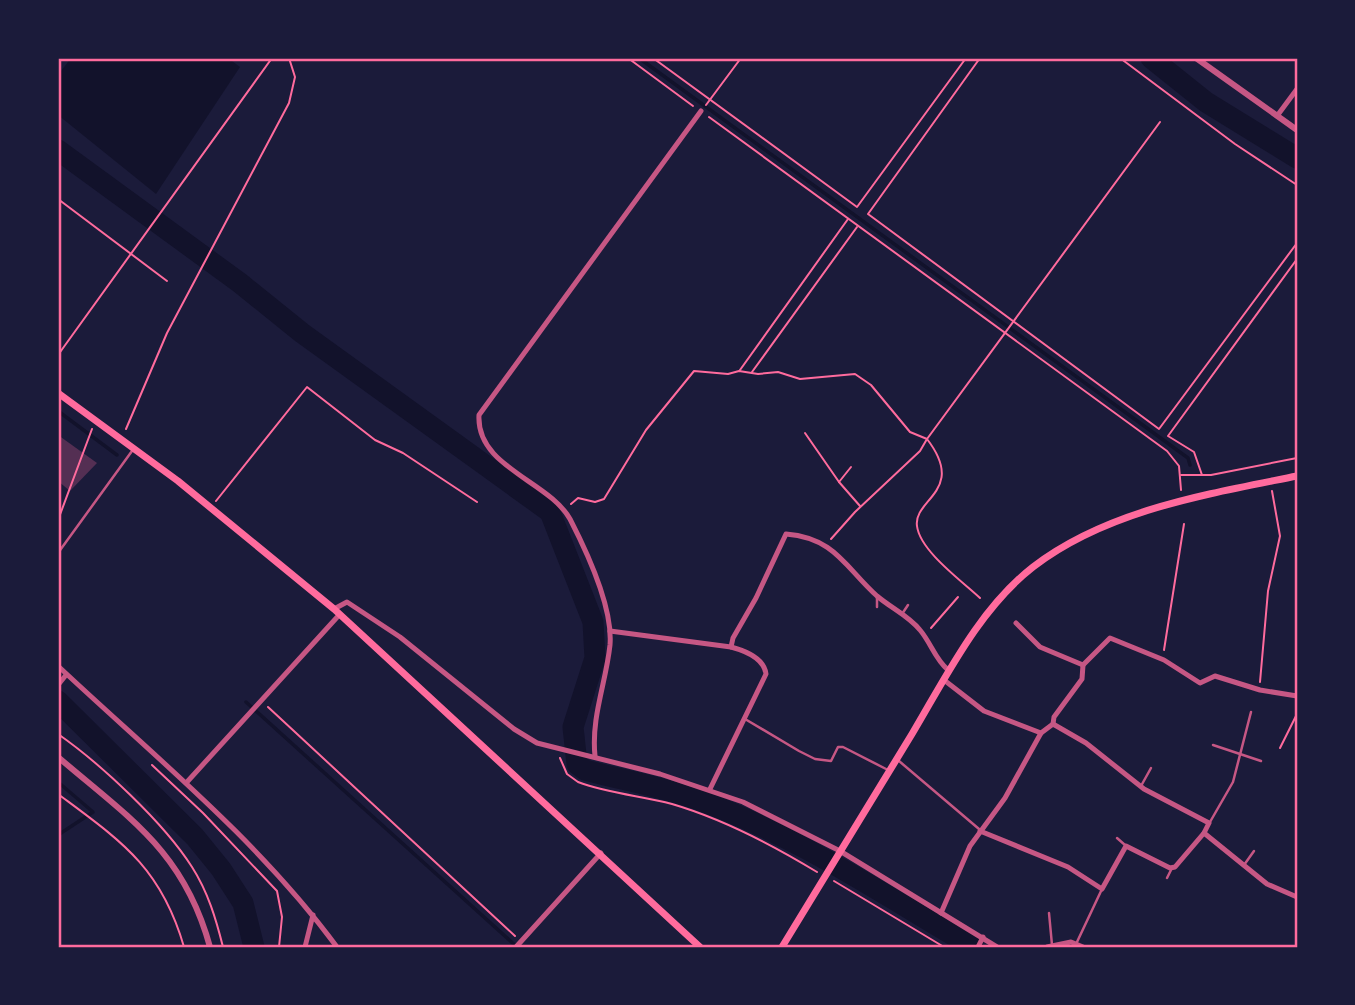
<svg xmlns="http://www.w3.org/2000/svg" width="1355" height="1005" font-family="'Fira Sans',sans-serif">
<rect width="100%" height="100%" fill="#1b1b3a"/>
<path fill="#12122b" d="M71,58H228L240,67L156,194L58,115V75Z"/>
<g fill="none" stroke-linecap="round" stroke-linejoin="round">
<g stroke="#12122b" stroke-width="3.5">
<path d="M639,58L1188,458L1190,465"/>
<path d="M58,411L117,455"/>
<path d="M246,702L516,946"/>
<path d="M58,782L93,812L58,835"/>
</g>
<g stroke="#12122b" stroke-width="21">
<path d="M1151,58L1206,102L1297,158"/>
<path d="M58,150L240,283L302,333L550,512L593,622L595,658L573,727L577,764L585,770C623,780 662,787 699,800C796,835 884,895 973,947"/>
<path d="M58,701L195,837L221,869L243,903L254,947"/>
</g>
</g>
<path fill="#542f53" d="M58,435L97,463L70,491L58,481Z"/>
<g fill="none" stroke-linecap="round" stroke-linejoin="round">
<g stroke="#ff6b9d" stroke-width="2">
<path d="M628,58L693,106"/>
<path d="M653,58L857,207L966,58"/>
<path d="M980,58L868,214L1159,429L1297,243"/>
<path d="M1120,58L1235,144L1297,185"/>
<path d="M706,105L741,58"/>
<path d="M709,117L1167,451L1179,466L1181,490"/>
<path d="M58,199L167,281"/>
<path d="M58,355L272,58"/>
<path d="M740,370L848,219"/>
<path d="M752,372L857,227"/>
<path d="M126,429L167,333L289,103L295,77L289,58"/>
<path d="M805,433L839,482"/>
<path d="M851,467L839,482L860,506"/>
<path d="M1181,475H1211L1297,458"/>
<path d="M1202,475L1194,452L1168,436L1297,259"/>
<path d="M216,501L307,387L375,440L403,453L477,502"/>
<path d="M571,504L578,498L595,502L604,499L646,430L694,371L728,374L739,371L758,374L778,372L800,379L855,374L871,385L910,432L927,439L920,451L855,512L831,539"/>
<path d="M58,520L92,429"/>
<path d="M980,598C962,581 920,551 917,526C913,499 967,491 927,439L1160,122"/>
<path d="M931,628L958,597"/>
<path d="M1164,650L1184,524"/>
<path d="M1260,682L1268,591L1280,536L1272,491"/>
<path d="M268,707L515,936"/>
<path d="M58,734C101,764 164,823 192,867C208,892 216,919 223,947"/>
<path d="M1280,748L1297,714"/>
<path d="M560,758L567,774L578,782C607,793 641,796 672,804C723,819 771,844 817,872"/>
<path d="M152,765L203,813L277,891L282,917L279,947"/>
<path d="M58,794C121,841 161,867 184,947"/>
<path d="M834,881L944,947"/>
</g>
<g stroke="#c65784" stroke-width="2.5">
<path d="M58,553L132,451"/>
<path d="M877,607V597"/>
<path d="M902,614L908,605"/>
<path d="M745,719L799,751L815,759L831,761L838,747H843L888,770"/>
<path d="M1213,745L1261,761"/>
<path d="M899,761L979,829"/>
<path d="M1141,786L1151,768"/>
<path d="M1210,822L1233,782L1251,712"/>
<path d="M1117,838L1125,845"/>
<path d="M1244,865L1254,851"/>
<path d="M1167,878L1172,868"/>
<path d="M1049,913L1052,945"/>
<path d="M1077,942L1102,889"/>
</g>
<g stroke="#c65784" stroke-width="5">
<path d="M1277,116L1297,89"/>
<path d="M334,609L347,602L400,637L514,729L537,743L660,774L743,802L840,851L997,947"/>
<path d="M1016,623L1040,647L1083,665L1110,638L1164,660L1200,683L1215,676L1260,690L1297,696"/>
<path d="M610,631L731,647"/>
<path d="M58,666C155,757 258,840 337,947"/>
<path d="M944,680L984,711L1041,733"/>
<path d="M58,685L66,675"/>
<path d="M1053,724L1054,717L1082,679L1083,665"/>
<path d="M595,756C591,717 606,683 610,645C613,608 587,552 570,519C549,481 476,467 479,415L701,111"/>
<path d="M187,782L340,614"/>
<path d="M710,789L766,674C764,658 746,651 731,647L733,638L756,598L786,534C835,538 845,567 877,596C891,608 909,616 920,630C931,643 935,659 948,670"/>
<path d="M980,831L1068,867L1102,889L1126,846L1170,868L1175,867L1204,833"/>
<path d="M941,913L970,846L1005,798L1041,733L1053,724L1086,743L1144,789L1209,823L1204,833L1267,884L1297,897"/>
<path d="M305,947L313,915"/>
<path d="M516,947L601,853"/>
<path d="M978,947L983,937"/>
<path d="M1047,947L1071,942L1083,947"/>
</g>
<g stroke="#c65784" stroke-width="6">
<path d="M1196,58L1297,130"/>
<path d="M58,757C129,818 184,851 210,947"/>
</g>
<g stroke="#ff6b9d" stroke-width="7">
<path d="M58,393L178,481L334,609L700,947"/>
<path d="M782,947C825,876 868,805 912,734C946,677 979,609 1033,567C1107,510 1208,494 1297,476"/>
</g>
</g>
<rect width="1355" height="1005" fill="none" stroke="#1b1b3a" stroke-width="119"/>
<rect x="60" y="60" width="1236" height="886" fill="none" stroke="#ff6b9d" stroke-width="2.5"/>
</svg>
